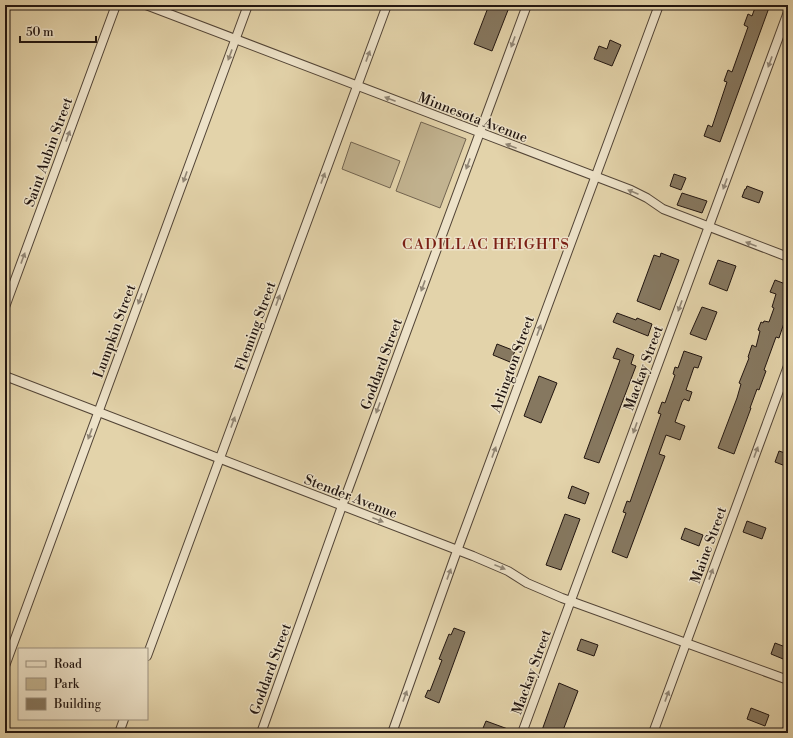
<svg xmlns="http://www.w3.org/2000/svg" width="793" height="738" font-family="'Libre Bodoni',serif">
<rect width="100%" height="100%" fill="#e3d3aa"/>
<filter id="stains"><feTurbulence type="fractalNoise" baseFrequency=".005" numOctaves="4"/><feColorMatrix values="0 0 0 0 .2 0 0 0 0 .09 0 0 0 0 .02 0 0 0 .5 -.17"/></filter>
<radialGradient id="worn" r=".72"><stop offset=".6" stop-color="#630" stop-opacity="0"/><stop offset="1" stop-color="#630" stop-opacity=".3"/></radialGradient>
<g fill="#c2b390" stroke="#726450">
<path d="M421,122L466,139L440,208L396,191Z"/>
<path d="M351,142L400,161L390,188L342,169Z"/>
</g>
<g fill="#867860" stroke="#211510">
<path d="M489,5H510L492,51L474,44Z"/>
<path d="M756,5H770L720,142L704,136L708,125L712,127L727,82L724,81L728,70L732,72L748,27L744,25L748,14L752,16Z"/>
<path d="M610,40L621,45L612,66L594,59L599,46L607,49Z"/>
<path d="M674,174L686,178L681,190L670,186Z"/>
<path d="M747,186L763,192L759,203L742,197L745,189H746Z"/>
<path d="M682,193L707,201L702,213L677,205Z"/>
<path d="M661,253L679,260L660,310L637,301L654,255L660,257Z"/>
<path d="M718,260L736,266L727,291L709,284Z"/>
<path d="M775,280L788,285V311L779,338L776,337L764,370L766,371L759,390L757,389L750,408H751L734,454L718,448L737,398L741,384L739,383L749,358L748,357L752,345L756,347L760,331L758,330L761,322L763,323L764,321L769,322L774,308L772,307L776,294L770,292Z"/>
<path d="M702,307L717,312L706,340L690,334Z"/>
<path d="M617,313L636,320L637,318L652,324L648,336L613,322Z"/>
<path d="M497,344L515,351L510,362L493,355Z"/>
<path d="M617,348L634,355L631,364L636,366L599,463L584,458L620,360L613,358Z"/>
<path d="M684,351L702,357L698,368L694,367L686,390L692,392L689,401L684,399L682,402L675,422L685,426L680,440L666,435L659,454L665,456L627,558L612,552L626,513L623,512L627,501L630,502L661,414L658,413L662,402L665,403L675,375L673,374L675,367L678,368Z"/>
<path d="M539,376L557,383L541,423L524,416Z"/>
<path d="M779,451L788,454V467L775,462Z"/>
<path d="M572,486L589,493L585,504L568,498Z"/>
<path d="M565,514L580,519L561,570L546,565Z"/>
<path d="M747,521L766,528L762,539L743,532Z"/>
<path d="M685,528L703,535L699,546L681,539Z"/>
<path d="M454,628L465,632L439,703L425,697L428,690L430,691L442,660L439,659L449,634L451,635Z"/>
<path d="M581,639L598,645L594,656L577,650Z"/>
<path d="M775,643L788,648V661L771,654Z"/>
<path d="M559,683L578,691L562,733H541Z"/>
<path d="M751,708L769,715L765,726L747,719Z"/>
<path d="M486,721L516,732V733H481Z"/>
</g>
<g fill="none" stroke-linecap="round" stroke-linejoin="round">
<defs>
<g id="street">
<path d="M146,5L631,190L647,198L663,209L788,257"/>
<path d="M5,307L116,5"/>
<path d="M5,376L473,556L508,571L527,583L562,598L788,680"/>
<path d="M147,656L387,5"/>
<path d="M5,666L248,5"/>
<path d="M119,733L124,719"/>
<path d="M261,733L342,506L527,5"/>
<path d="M392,733L454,559L659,5"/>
<path d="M522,733L788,12"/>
<path d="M653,733L788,366"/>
<path d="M786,733L788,727"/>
</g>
</defs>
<use href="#street" stroke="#524436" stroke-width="10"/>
<use href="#street" stroke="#ede2c8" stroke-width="8"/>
</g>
<defs><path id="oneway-solid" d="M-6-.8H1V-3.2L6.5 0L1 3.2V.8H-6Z"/></defs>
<g fill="#918675">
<use href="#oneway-solid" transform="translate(513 42) rotate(110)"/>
<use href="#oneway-solid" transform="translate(230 55) rotate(110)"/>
<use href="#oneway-solid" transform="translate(368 56) rotate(-70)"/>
<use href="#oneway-solid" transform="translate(770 62) rotate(110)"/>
<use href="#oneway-solid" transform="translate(390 99) rotate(-159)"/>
<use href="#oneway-solid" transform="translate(68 136) rotate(-70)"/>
<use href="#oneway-solid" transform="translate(511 146) rotate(-159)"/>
<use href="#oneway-solid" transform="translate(468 164) rotate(110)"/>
<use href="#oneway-solid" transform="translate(185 177) rotate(110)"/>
<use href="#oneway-solid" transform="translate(323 178) rotate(-70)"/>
<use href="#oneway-solid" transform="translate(725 184) rotate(110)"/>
<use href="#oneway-solid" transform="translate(633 192) rotate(-157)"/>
<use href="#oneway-solid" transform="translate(751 244) rotate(-159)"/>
<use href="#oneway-solid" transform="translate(23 258) rotate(-70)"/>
<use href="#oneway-solid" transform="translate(423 286) rotate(110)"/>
<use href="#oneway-solid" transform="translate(140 299) rotate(110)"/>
<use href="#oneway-solid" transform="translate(278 300) rotate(-70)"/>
<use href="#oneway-solid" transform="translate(680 306) rotate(110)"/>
<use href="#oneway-solid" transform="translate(539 330) rotate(-70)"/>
<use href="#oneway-solid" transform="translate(378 408) rotate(110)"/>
<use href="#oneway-solid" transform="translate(233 422) rotate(-70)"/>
<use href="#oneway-solid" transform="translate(635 428) rotate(110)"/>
<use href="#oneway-solid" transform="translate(90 434) rotate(110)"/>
<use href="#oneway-solid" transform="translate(494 452) rotate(-70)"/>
<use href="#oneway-solid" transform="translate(756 452) rotate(-70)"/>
<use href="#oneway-solid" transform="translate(378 520) rotate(21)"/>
<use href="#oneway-solid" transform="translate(500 567) rotate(22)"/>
<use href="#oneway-solid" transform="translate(449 574) rotate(-70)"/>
<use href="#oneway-solid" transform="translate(711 574) rotate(-70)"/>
<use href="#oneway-solid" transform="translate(405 696) rotate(-70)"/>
<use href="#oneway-solid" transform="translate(667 696) rotate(-70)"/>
</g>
<g text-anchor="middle" stroke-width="3" stroke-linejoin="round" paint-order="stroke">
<g font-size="14" fill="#211510" stroke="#ede2c8">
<text transform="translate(473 117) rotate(21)" y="5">Minnesota Avenue</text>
<text transform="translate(48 152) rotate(-70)" y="5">Saint Aubin Street</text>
<text transform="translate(255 326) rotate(-70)" y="5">Fleming Street</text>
<text transform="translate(114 331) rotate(-70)" y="5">Lumpkin Street</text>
<text transform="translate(381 364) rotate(-70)" y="5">Goddard Street</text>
<text transform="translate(512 364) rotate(-70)" y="5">Arlington Street</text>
<text transform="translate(643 368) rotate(-70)" y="5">Mackay Street</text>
<text transform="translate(351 496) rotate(21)" y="5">Stender Avenue</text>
<text transform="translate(708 545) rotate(-70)" y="5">Maine Street</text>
<text transform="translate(270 669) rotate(-70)" y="5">Goddard Street</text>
<text transform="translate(531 672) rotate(-70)" y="5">Mackay Street</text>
</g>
<g font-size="15" letter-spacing="1" fill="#7a1f14" stroke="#ede2c8">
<text x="486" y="249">CADILLAC HEIGHTS</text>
</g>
</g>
<rect width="793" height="738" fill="none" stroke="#e3d3aa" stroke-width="20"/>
<rect x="6" y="6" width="781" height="726" fill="none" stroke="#211510" stroke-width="2"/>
<rect x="10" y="10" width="773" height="718" fill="none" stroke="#211510"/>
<rect x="18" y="648" width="130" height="72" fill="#ede2c8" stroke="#9b907e"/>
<rect x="26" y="661" width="20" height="6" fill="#ede2c8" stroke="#9b907e"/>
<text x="54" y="668" font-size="12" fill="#211510">Road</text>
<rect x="26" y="678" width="20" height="12" fill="#c2b390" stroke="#9b907e"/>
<text x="54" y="688" font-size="12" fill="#211510">Park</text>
<rect x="26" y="698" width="20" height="12" fill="#867860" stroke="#9b907e"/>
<text x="54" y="708" font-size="12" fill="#211510">Building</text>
<path d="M20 36v6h76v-6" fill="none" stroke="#211510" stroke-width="2"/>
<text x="26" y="36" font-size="12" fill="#211510" stroke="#ede2c8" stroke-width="3" paint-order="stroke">50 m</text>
<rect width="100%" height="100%" filter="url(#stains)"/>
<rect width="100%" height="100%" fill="url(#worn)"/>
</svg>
